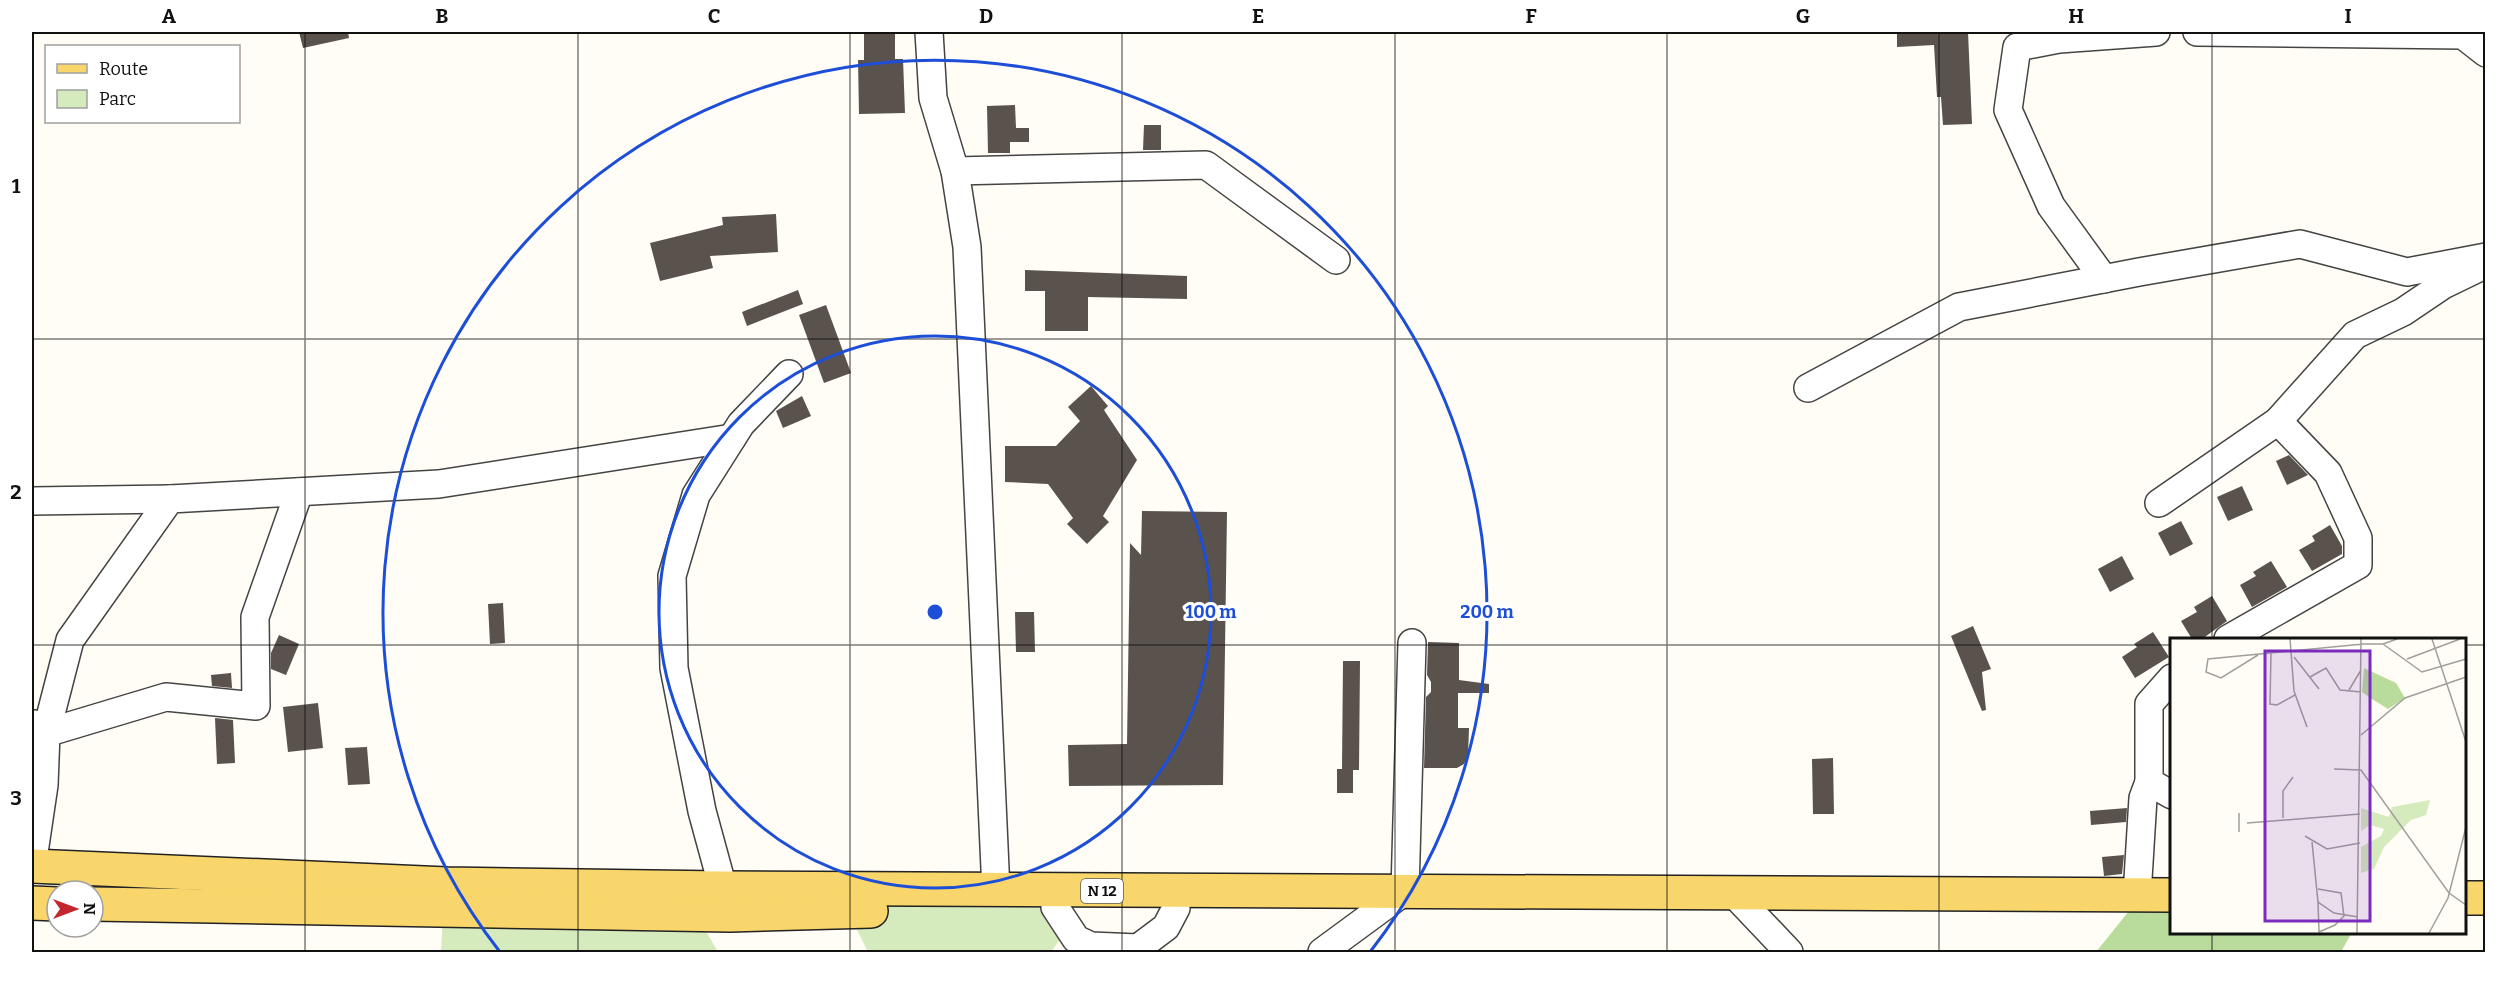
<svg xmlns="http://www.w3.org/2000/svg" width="2517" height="984" font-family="Bitter,serif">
<rect width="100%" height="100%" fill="#fffdf5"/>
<g fill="#d5ebbd">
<path d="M444,892L685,895L718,952H441Z"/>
<path d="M840,896L1051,898L1069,927L1051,952H868Z"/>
</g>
<path fill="#b9dc9c" d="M2137,901L2172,902V932H2352L2341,952H2096Z"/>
<g fill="#5a524d">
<path d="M299,32H348L349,38L303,48Z"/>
<path d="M864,32H895V59H903L905,113L859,114L858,60H864Z"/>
<path d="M1897,32H1968L1972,124L1943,125L1941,97H1937L1934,45L1897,47Z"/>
<path d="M1015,105L1016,128H1029V142H1010V153H988L987,106Z"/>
<path d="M1144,125H1161V150H1143Z"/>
<path d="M776,214L778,252L710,256L713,268L660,281L650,243L723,225L722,217Z"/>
<path d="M1025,270L1187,276V299L1088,297V331H1045V291H1025Z"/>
<path d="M798,290L803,304L747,326L742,312Z"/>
<path d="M826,305L851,373L824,383L799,315Z"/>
<path d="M1091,386L1108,406L1104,410L1137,460L1103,516L1109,522L1087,544L1067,524L1073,518L1048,484L1005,482V446H1056L1080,421L1068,407Z"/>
<path d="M802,396L811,416L783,428L776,411Z"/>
<path d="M2289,455L2308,475L2287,485L2276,461Z"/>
<path d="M2242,486L2253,510L2228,521L2217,497Z"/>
<path d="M1142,511L1227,512L1223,785L1069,786L1068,745L1127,744L1130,543L1141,555Z"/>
<path d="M2181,521L2193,544L2170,556L2158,533Z"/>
<path d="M2330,525L2342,546V554L2312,571L2299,550L2315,541L2312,536Z"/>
<path d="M2122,556L2134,579L2110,592L2098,569Z"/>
<path d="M2271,561L2287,587L2252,607L2240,585L2256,576L2253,572Z"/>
<path d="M2212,596L2227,621L2202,639H2192L2181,621L2197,612L2194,607Z"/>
<path d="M503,603L505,643L490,644L488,604Z"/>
<path d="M1015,612H1034L1035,652H1016Z"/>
<path d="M1973,626L1991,669L1982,672L1986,710L1982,711L1951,636Z"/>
<path d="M2153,632L2169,657L2135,678L2122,657L2137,647L2134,644Z"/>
<path d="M279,635L299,644L286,675L271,669V653Z"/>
<path d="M1428,642L1459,643V680L1489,684V693H1458V728H1469L1468,756L1464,764L1457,768H1424L1426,697L1431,692V682L1427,675Z"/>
<path d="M1343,661H1360L1359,770H1353V793H1337V769H1342Z"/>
<path d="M231,673L232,688L212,686L211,675Z"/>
<path d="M318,703L323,748L288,752L283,707Z"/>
<path d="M215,718L233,720L235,763L217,764Z"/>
<path d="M367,747L370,784L348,785L345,748Z"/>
<path d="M1833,758L1834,814H1813L1812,759Z"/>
<path d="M2127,808L2126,822L2091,825L2090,811Z"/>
<path d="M2124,855L2122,874L2104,876L2102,857Z"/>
</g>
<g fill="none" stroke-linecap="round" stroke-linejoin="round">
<defs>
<g id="minor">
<path d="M929,32L933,98L955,171L967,247L996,891"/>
<path d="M2197,32L2463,35L2486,53"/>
<path d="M955,171L1206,165L1336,260"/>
<path d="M2104,279L2051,206L2008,110L2017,47L2059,39L2156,32"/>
<path d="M1808,388L1959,307L2139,272L2300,244L2407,272L2486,257"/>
<path d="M32,501L170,499"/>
<path d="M2159,503L2278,421L2355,335L2403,312L2443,285L2476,269"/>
<path d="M2228,639L2358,565V538L2328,473L2278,421"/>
<path d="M35,724L46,733L166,697L256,706L255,617L299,492"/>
<path d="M2149,782L2172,795"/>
<path d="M32,866L44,785L46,733L70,640L170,499L439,484L732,438"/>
<path d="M723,888L702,811L674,668L672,576L696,495L741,424L789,374"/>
<path d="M1733,893L1789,952"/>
<path d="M2137,895L2143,798L2149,782V704L2172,678"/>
<path d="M1055,907L1076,939L1091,946L1138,948L1166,927L1176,908"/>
<path d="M1322,952L1405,891L1412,643"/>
</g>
<g id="major">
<path d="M32,866L447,884L723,888L2172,895"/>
<path d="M2464,898H2486"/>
<path d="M32,903L57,904"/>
<path d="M93,904L730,915L871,911"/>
</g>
</defs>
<use href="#minor" stroke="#444" stroke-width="30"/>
<use href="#major" stroke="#222" stroke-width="36"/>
<use href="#minor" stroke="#fff" stroke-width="27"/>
<use href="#major" stroke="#f9d66b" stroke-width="33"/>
</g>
<path fill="none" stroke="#111" stroke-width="1.5" stroke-opacity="0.55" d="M305,32V952M578,32V952M850,32V952M1122,32V952M1395,32V952M1667,32V952M1939,32V952M2212,32V639M32,339H2486M32,645H2172M2464,645H2486M2212,932V952"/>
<g fill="none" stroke="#1d4ed8" stroke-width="3">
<circle cx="935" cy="612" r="276"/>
<path d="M500 952A552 552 0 1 1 1370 952"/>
</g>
<g text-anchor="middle" stroke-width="6" stroke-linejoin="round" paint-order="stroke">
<rect fill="#fff" stroke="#585858" stroke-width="1.5" x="1081" y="879" width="42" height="24" rx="4.5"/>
<g font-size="15" font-weight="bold" fill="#111">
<text x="1102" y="896">N 12</text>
</g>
</g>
<g transform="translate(2170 638)">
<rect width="296" height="296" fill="#fffdf5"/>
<path d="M260,162L256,177L241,182L214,209L204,231L191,235V209L211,198L214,191L200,187L191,193V170L219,179L222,169Z" fill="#d5ebbd"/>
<path d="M194,30L226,45L235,60L218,71L199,59L192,54Z" fill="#b9dc9c"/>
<path fill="none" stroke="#a09f9a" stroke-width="1.5" d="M120,1L124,53L137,89M262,1L296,104M213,6L252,34L296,21M101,15L100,66L107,67L125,57M88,17L51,40L36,34L38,21L193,6H213L227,1M124,19L149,51M237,21L290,1M140,39L156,30L170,52L191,54M179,52L191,32M191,97L235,60L296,39M164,131L191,132L279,255L296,267M69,175V194M113,180V153L123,139M77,185L190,176M135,198L157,211L190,205M142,204L148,264L164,275L188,279M148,251L171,255L174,278L165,287L149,294L148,264M187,295L191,1M259,295L278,260L296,189"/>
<path fill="#7b2cbf" fill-opacity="0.15" stroke="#7b2cbf" stroke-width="3" d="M95,13H200V283H95Z"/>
<rect width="296" height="296" fill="none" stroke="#111" stroke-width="3"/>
</g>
<circle cx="935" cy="612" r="9" fill="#1d4ed8" stroke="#fff" stroke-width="3"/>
<g font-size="18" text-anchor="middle" font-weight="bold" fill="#1d4ed8" stroke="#fff" stroke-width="6" stroke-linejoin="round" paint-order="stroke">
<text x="1211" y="618">100 m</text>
<text x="1487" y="618">200 m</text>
</g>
<rect width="2517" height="984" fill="none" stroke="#ffffff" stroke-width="66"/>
<rect x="45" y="45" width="195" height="78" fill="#ffffff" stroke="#a0a0a0" stroke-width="1.5"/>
<rect x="57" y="64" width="30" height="9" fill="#f9d66b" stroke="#a0a0a0" stroke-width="1.5"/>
<text x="99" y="75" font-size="18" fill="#111111">Route</text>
<rect x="57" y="90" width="30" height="18" fill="#d5ebbd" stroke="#a0a0a0" stroke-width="1.5"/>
<text x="99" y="105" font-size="18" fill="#111111">Parc</text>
<g transform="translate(75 909) rotate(90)"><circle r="28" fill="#ffffff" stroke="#a0a0a0" stroke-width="1.5"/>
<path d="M0-4.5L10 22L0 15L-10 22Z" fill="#c4262e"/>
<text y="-9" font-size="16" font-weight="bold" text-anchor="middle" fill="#111111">N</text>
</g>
<rect x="33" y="33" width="2451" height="918" fill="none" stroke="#111" stroke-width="2"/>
<g font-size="20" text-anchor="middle" font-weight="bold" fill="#111">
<text x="169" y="23">A</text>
<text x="442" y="23">B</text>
<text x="714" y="23">C</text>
<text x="986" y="23">D</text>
<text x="1258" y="23">E</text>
<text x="1531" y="23">F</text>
<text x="1803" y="23">G</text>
<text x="2076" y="23">H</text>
<text x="2348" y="23">I</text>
<text x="16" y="193">1</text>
<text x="16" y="499">2</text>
<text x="16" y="805">3</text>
</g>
</svg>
